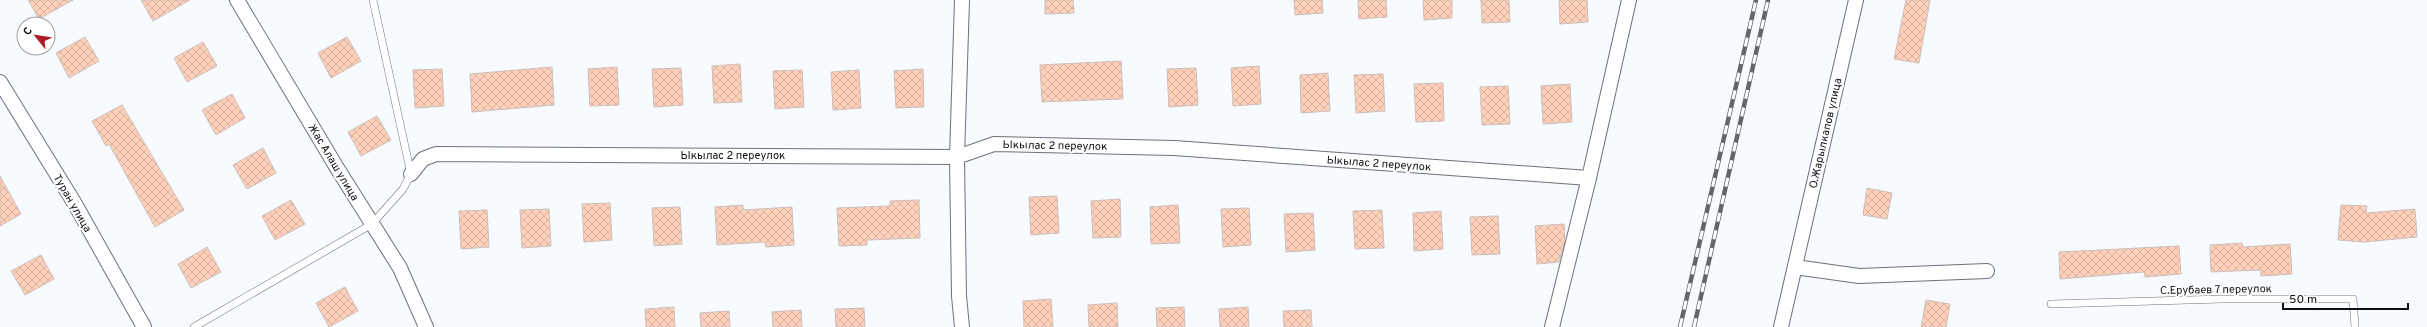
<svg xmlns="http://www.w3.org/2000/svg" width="2427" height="327" font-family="Overpass,sans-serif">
<defs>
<pattern id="building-cross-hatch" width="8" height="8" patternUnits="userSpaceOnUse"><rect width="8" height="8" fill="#ffd1ba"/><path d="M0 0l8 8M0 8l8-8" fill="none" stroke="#d9b29f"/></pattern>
</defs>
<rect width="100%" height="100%" fill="#f7fafe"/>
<g fill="url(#building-cross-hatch)" stroke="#cbbfba">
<path d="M28,0H73L39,19Z"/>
<path d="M141,0H190L153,21Z"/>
<path d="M1045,0H1073L1074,13L1045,14Z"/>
<path d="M1294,0H1322L1323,13L1295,15Z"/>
<path d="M1358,0H1386L1387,17L1359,19Z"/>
<path d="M1423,0H1452V18L1424,20Z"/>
<path d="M1481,0H1509L1510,22L1482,23Z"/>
<path d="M1559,0H1587L1588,22L1560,24Z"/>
<path d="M1906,0H1930L1919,63L1894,59Z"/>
<path d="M85,37L99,61L69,78L56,53Z"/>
<path d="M347,37L361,61L331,78L318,53Z"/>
<path d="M203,42L217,66L187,82L174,58Z"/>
<path d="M1121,61L1123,99L1042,102L1040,65Z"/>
<path d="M740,64L742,102L714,103L712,66Z"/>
<path d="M1259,66L1261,104L1233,106L1231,68Z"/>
<path d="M552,67L554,105L472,112L470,74Z"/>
<path d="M617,67L619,105L590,106L588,69Z"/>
<path d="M681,68L683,105L654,107L652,69Z"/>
<path d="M1196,68L1198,105L1169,107L1167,69Z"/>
<path d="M442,69L444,106L415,108L413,70Z"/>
<path d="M923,69L924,107L896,108L894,71Z"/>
<path d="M802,70L804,107L775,109L773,71Z"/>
<path d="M859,70L861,108L833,110L831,72Z"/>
<path d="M1328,73L1330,111L1301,113L1300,75Z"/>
<path d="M1383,74L1385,111L1356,113L1354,75Z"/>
<path d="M1443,83L1444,121L1416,122L1414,84Z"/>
<path d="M1570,84L1572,122L1543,124L1541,86Z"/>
<path d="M1508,86L1510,124L1482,125L1480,87Z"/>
<path d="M232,94L245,118L216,135L202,110Z"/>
<path d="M122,105L184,210L155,227L109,144L106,146L92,121Z"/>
<path d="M377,116L391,140L361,156L348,132Z"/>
<path d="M263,148L276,173L247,189L233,165Z"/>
<path d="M0,176L21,214L0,226Z"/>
<path d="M1867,188L1892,193L1887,219L1863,215Z"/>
<path d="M1057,196L1059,233L1031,235L1029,197Z"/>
<path d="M1120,199L1121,237L1093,238L1091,201Z"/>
<path d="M291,200L305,224L275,240L262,216Z"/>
<path d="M919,200L920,238L867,240V245L839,246L837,208L890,206V201Z"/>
<path d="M610,203L612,240L584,242L582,204Z"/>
<path d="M743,205V210L792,207L794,245L766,247L765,242L717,245L715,207Z"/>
<path d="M1178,205L1180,243L1151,244L1150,207Z"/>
<path d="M2341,205L2367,206L2366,213L2415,209L2417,237L2364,242L2338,240Z"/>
<path d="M680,207L682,244L654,246L652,208Z"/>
<path d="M1249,208L1251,245L1223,247L1221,209Z"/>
<path d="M549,209L551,246L522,248L520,210Z"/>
<path d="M487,210L489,247L461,249L459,211Z"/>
<path d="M1382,210L1384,248L1355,249L1353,211Z"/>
<path d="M1441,211L1443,249L1414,251L1413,213Z"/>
<path d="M1313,213L1315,250L1286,252L1284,214Z"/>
<path d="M1498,216L1500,254L1472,255L1470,217Z"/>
<path d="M1564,224L1565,241L1559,262L1537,264L1535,226Z"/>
<path d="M2242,243L2243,247L2290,244L2292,274L2261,276L2260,270L2211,272L2210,245Z"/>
<path d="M2179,246L2181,274L2145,277L2144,272L2060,279L2059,252Z"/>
<path d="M207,247L221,272L191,288L178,264Z"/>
<path d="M41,255L54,279L25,295L11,271Z"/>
<path d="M345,287L358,311L329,327L316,303Z"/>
<path d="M1051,299L1053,327H1024L1023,301Z"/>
<path d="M1926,300L1950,304L1946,327H1921Z"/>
<path d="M1117,303L1118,327H1089L1088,305Z"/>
<path d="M674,307L675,327H646L645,309Z"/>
<path d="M1184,307L1185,327H1157L1156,308Z"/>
<path d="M1248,307L1249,327H1220L1219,309Z"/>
<path d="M864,308L865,327H836L835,309Z"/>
<path d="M801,310L802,327H773L772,312Z"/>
<path d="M1311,310L1312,327H1284L1283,311Z"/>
<path d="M729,311L730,327H701L700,313Z"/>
</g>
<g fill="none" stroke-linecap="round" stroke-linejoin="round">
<defs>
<g id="lane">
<path d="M2051,304L2222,299H2353L2355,327"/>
<path d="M194,327L372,224L403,189L411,174L373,0"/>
</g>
<g id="street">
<path d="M237,0L337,168L400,268L426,327"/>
<path d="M0,82L75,204L144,327"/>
<path d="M411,174L423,159L436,154L957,157L994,144L1174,148L1589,178"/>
<path d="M1795,267L1859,276L1987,271"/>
<path d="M962,327L959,296L957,157L962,0"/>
<path d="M1552,327L1589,178L1629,0"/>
<path d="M1781,327L1856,0"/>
</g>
</defs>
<use href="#lane" stroke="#6c727b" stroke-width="8"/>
<use href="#street" stroke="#6c727b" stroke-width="16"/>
<use href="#lane" stroke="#fff" stroke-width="7"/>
<use href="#street" stroke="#fff" stroke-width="14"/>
<defs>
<g id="rail">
<path d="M1680,327L1756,0"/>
<path d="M1694,327L1768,0"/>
</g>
</defs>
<use href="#rail" stroke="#64676a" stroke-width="4.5"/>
<use href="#rail" stroke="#fff" stroke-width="3" stroke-dasharray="9" stroke-linecap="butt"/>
</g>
<g text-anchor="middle" stroke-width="4" stroke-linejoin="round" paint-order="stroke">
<g font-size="11" fill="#0c0f12" stroke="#fff">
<text transform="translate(1825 133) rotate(-77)" y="4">О.Жарылкапов улица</text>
<text transform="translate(1055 145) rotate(1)" y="4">Ыкылас 2 переулок</text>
<text x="733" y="159">Ыкылас 2 переулок</text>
<text transform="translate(334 162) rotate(59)" y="4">Жас Алаш улица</text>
<text transform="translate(1379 163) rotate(4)" y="4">Ыкылас 2 переулок</text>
<text transform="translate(73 203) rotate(60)" y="4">Туран улица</text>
<text transform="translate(2216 289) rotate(-1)" y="4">С.Ерубаев 7 переулок</text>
</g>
</g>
<g transform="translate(36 36) rotate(300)"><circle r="19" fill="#ffffff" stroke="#9e9fa0"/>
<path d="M0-3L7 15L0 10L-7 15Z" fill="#af1d24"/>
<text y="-6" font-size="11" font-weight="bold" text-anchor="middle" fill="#0c0f12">С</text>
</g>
<path d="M2283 303v6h125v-6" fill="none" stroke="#0c0f12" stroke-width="2"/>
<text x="2289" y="303" font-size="12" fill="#0c0f12" stroke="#ffffff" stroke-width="3" paint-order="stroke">50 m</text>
</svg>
